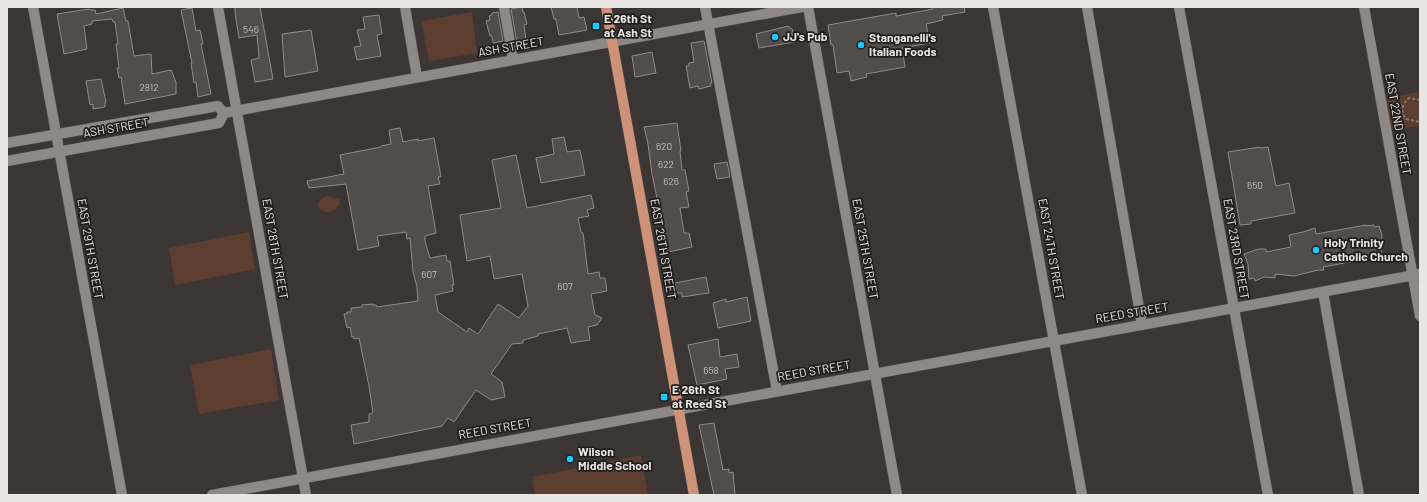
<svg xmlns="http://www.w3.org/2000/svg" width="1427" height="502" font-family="Barlow,sans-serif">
<rect width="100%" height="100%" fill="#3b3533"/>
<g fill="#5c3d2f">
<path d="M472,12L477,53L429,61L421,21Z"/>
<path d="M1420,92V126L1391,130L1385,98Z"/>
<path d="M326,196L339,199L340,203C336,212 322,217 317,205L319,201Z"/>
<path d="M249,232L255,269L175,285L169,248Z"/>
<path d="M271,349L279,400L199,414L190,365Z"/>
<path d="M641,455L648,495H535L532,477Z"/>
</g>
<g fill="#524c4a" stroke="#918a87">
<path d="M235,7H260L273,79L255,82L251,60L259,58L257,35L239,38L235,13Z"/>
<path d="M522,7L523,12H524L527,24L524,25L526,41L517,43L511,9Z"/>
<path d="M551,7H577L579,18L584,17L587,30L559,35L556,19H554Z"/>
<path d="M932,7H964L965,12L942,16L943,20L926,24L930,43L902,48L905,67L866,74L867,77L851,81L849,71L837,73L833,45H831L828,25L896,13V16L933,9Z"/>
<path d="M123,8L126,21H128L134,56L151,54L152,74L171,70L176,82V94L125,104L121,77L119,78L117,68H119L116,44H118L115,22H113L112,19L92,21V24L84,26L87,49L64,54L57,14L89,9L90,10H95L96,14Z"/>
<path d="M192,8L196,31L200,30L203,44H201L211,94L198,97L196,82L194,83L191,63H192L181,10Z"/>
<path d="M498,12L503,41L493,43L492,36H490L486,21L490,20L489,16L492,15V13Z"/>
<path d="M379,15L382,34L377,35L381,56L357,60L354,47L361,46L357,30L365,29L363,17Z"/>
<path d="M788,26L793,30L792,33L794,42L759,48L756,34Z"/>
<path d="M311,30L318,71L285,77L282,34Z"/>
<path d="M704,41L712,83L710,84L711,86L699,89L698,86L690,88L686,66H689V63L694,62L691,43Z"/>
<path d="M652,52L656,73L635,77L632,56Z"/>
<path d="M101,79L106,102H105V107L93,109V104L90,105L86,81Z"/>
<path d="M677,123L681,151H680L682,170H685L689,191L686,192L689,207L680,208L684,233H689L692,247L668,252L652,174L648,144L644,127Z"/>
<path d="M400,128L403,142L418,139V141L434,138L441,177H438L440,184L428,186L436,233L425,236V241L430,258L446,255L447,261H450L454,285H452L453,291L435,295L438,312L467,332L469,328L478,334L498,304L519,318L528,306L522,274L494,279L490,256L467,261L460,215L501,208L492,160L516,155L527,208L591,195L594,208L587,210L589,216L578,218L581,232L583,233L588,274L599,272L600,278H605L607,291L591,294L595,315L602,318L597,325L588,327L590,340L571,343L567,328L538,334V336L523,340V343L512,344L491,374L502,382L505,397L491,400L476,390L454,422L448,418L442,426L354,444L351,425L369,422V414L373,413L369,386L359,338L354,339V337H352L350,327L347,328L344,314H347V312H351V308L362,307V305L373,304V305H376L377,307L418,301L417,287L413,272L410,238L407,239L406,232L377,236L379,246L358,250L346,184L309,188L307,181L344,174L340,155L381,147V146L391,144L389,130Z"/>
<path d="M564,137L567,152L580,150L585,175L541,183L536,158L554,154L552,139Z"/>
<path d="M1260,147L1261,148L1268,147L1276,186L1289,183L1295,213L1251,221V224L1240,225L1228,152Z"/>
<path d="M727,162L730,177L717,179L714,164Z"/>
<path d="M1366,225V226L1374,225L1375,227L1379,226L1382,235L1381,256L1323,267L1324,270H1318L1294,276L1275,274V278L1264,277L1255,281L1254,278L1249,279L1248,264L1244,254L1258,249H1266V252L1291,247L1289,235L1303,232L1315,228L1316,234Z"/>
<path d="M706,277L709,293L682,297V293H677L675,283Z"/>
<path d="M747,297L751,321L718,328L713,303L726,299V302Z"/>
<path d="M718,339L720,357L737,354L739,367L725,369L727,379L697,385L688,345Z"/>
<path d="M714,423L723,470L729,469V473L733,472L735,495H714L699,425Z"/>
</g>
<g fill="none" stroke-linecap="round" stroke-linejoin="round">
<defs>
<g id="minor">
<path d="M33,7L122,495"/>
<path d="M218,7L306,495"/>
<path d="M405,7L417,77"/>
<path d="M504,7L513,60"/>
<path d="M705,7L777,391"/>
<path d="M808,7L897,495"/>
<path d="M993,7L1082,495"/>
<path d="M1087,7L1142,325"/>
<path d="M1179,7L1268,495"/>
<path d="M1364,7L1420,316"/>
<path d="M224,113L802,7"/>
<path d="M7,143L218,106L224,113L219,123L7,161"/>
<path d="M1323,292L1359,495"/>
<path d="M212,495L1420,274"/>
</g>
<path id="major" d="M606,7L694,495"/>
</defs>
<use href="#minor" stroke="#56514f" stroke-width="11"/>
<use href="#major" stroke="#56514f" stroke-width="11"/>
<path stroke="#817c7a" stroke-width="2" stroke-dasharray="3 2" stroke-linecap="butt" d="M1420,100L1409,98C1402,104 1400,112 1406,119L1420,122"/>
<use href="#minor" stroke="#8f8885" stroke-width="10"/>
<use href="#major" stroke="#cd9277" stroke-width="10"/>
</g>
<g fill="#1cc9fc" stroke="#201d1c" stroke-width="1.5">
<rect x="592" y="22" width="8" height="8" rx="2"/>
<circle cx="775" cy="37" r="4"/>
<circle cx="861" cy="45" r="4"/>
<circle cx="1316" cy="250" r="4"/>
<rect x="660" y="393" width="8" height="8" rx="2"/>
<circle cx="570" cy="459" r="4"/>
</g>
<g text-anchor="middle" stroke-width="3.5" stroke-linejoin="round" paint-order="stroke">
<g font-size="10" fill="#c3bfbd">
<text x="251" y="33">546</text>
<text x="149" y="91">2812</text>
<text x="664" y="150">620</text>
<text x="666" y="168">622</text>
<text x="671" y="185">626</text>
<text x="1255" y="189">650</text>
<text x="429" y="278">607</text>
<text x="565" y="290">607</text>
<text x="711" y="374">658</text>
</g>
<g font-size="12" font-weight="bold" fill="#e9e5e3" stroke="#201d1c" text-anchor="start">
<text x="604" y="23">E 26th St<tspan x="604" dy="14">at Ash St</tspan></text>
<text x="783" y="41">JJ's Pub</text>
<text x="869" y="42">Stanganelli's<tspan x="869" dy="14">Italian Foods</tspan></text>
<text x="1324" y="247">Holy Trinity<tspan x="1324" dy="14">Catholic Church</tspan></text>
<text x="672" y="394">E 26th St<tspan x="672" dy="14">at Reed St</tspan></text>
<text x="578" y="456">Wilson<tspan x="578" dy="14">Middle School</tspan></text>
</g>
<g font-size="12" fill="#e9e5e3" stroke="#201d1c">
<text transform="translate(511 47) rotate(-10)" y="4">ASH STREET</text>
<text transform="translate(1398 124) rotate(80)" y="4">EAST 22ND STREET</text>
<text transform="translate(116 128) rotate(-10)" y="4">ASH STREET</text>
<text transform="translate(90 249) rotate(80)" y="4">EAST 29TH STREET</text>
<text transform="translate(275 249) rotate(80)" y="4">EAST 28TH STREET</text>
<text transform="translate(663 249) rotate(80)" y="4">EAST 26TH STREET</text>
<text transform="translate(865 249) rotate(80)" y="4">EAST 25TH STREET</text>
<text transform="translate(1051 249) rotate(80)" y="4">EAST 24TH STREET</text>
<text transform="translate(1236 249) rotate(80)" y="4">EAST 23RD STREET</text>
<text transform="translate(1132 313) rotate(-10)" y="4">REED STREET</text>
<text transform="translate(814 371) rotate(-10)" y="4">REED STREET</text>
<text transform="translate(495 429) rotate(-10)" y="4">REED STREET</text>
</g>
</g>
<rect width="1427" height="502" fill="none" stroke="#e9e5e3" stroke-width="16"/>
</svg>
